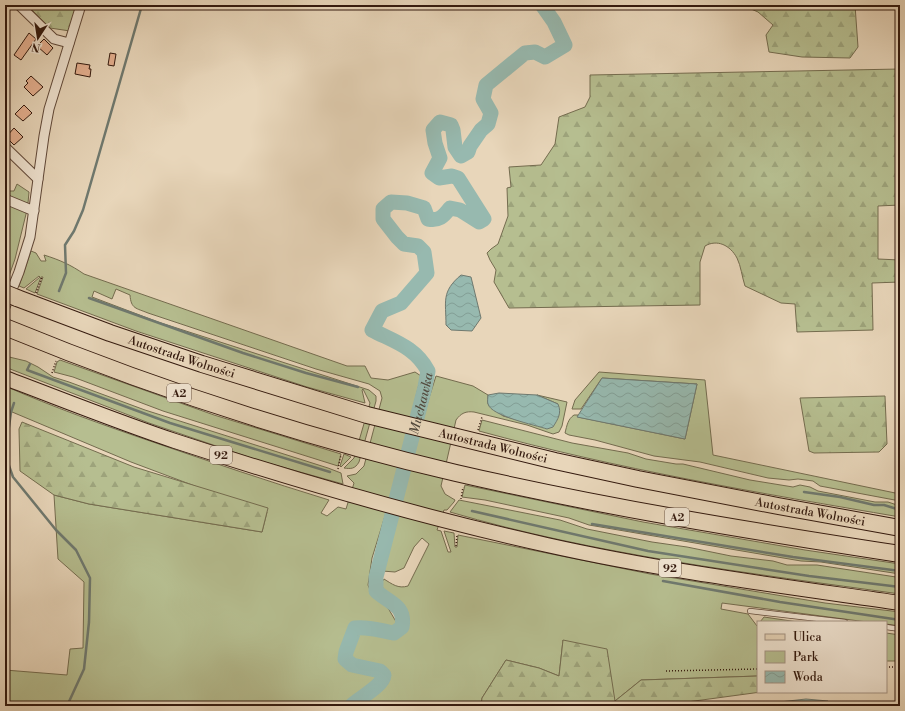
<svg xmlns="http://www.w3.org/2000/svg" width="905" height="711" font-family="'Libre Bodoni',serif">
<defs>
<pattern id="forest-firs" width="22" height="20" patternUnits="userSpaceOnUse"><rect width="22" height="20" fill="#b6be90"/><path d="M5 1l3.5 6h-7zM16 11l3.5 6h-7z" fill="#9da37b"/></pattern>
<pattern id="water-waves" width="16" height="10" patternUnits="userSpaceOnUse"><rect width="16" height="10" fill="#97b9af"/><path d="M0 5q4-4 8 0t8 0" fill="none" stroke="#839e95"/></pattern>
</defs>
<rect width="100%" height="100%" fill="#e8d6ba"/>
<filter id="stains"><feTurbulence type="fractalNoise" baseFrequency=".005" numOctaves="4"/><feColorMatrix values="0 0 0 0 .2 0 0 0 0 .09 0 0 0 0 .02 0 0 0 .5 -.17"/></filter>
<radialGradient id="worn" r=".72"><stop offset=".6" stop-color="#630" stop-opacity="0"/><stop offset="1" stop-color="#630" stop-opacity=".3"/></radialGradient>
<g fill="#b6be90" stroke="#746c4f">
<path d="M17,184L29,192L28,203H24L5,197V191H14Z"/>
<path d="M5,203L27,210L15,259L5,287Z"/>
<path d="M31,251L36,253L41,261H46L44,255C60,260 71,265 84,274L347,366H365L371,378L388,380L415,372L421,376L393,490L372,558L368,585L372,595L388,608L398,625L395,629C385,628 367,622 358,625C345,630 338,651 345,662C346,664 350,667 352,668C358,673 371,673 379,675L380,676L378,681L366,688L347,706H5L6,694H5V670L67,675L70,649L83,648L84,582L58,559L54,495L89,504L262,532L267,512L256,509L131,462L5,409V386C53,407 103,425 153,442C211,462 270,482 329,500L321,513L327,516L338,507L346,509L354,483L347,476L356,474L364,466L382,398L380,391L369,384L316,369L148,313C136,308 131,309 130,295L116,289L112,299L94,291L92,297L158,322L369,390L376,396V401L359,462C355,469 351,469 344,468L354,458L370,403L363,389L362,390L365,403L307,387L136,331L37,294L43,277H41L35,293L26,289L40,277L39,276L24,288L19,286Z"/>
<path d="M5,356L26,361L38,367L53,377L69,382L145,410L328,468L341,473L343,484L257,460L149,423L5,367Z"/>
<path d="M60,360L214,415L341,454L338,466L163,411L73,377L54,372L57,362Z"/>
<path d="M599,372L705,380L713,455L900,494V501L820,486L813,481L798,479L789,480L768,478L700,462L654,456L595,440L569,435L565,433C567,425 568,419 574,415H578V417L685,439L697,384L602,378L581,409H572L575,400Z"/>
<path d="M436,376L473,386L488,395V404L503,416L526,422L558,404L537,395L567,402L562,426L559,432L553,434L527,425L474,412C466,411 461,413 456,420L441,486L445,494L455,500L454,502L447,510H444L437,530L441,531L448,552H451L444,531L454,533L455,547H457L458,535L650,574L825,603L900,612V626L886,624V622H867L722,603L721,609L748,614L757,626L758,625V676L641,680L615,701L563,640L559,676L539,668L506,660L482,698L481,706H351C366,700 383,691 387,675L384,669L363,663L351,658C348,648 354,637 362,630C370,632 381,637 389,638C394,638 403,634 406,630C417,614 395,600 383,591L382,582L384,579C392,584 398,589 408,586L429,544L422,538L414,547L404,568L395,572L382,571L429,398Z"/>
<path d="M482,420L572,443L628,453L646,459L676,464H683L750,480L793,487L800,485L810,487L818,491L875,502H888L900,506V517C759,493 617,469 479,431Z"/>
<path d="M344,454L351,457L341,467L340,466Z"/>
<path d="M465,485L643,522L805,550L900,564V574L821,562L801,561L589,525L569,518L485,500L462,497Z"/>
<path d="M459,500L560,520L587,529L652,542L687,547L731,556L773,561L787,565H817L896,577L900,578V594C749,573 596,555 450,512Z"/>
<path d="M764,617L798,622H760Z"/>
<path d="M886,633L900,635V661H886Z"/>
</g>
<g fill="url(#forest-firs)" stroke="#746c4f">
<path d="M27,5H76L70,31L50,28Z"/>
<path d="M742,5H855L858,47L850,58L802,57L769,52L766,35L773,25L758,12Z"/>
<path d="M900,69V205L878,206V259L900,260V282L872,283L873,330L797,332L795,304L781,303L745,286C742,277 741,266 737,258C730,245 717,239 705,246L700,262V305L509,308L494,282L496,270L490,260L487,253L491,249L498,244L508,216L507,188L511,187L509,167L541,165L555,144L559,117L585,107L590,97V75Z"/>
<path d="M885,396L887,444L879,452L814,453L809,451L800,398Z"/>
<path d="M22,422L134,467L268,508L262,532L89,504L54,495L20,471L19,429Z"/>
<path d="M563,640L607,649L615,701L641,680L758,676V692H761L687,702V706H481L482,698L506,660L539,668L559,676Z"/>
</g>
<g fill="url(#water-waves)" stroke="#6f796f">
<path d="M461,275L471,277L481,318L472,331L451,330L446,325C446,301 441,292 461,275Z"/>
<path d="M602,378L697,384L685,439L577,417Z"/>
<path d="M499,393L537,395L558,404C562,413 558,419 553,427L547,429C535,425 491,416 488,404C487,402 488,397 488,395Z"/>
<path d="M806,699L828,701L833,706H755L762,704Z"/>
</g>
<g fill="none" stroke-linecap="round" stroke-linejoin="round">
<g stroke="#6f796f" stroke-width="2.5">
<path d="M59,291L66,273L65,245L74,231L83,210L142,5"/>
<path d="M89,298L243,353L306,373L358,387"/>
<path d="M30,364L27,370L170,423L330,472"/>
<path d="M14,403L11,412L6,448L8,463L13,477L56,530L76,550L90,578L89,622L84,669L67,706"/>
<path d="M804,492L840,497L874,505H884L900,510"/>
<path d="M472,511L648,551L809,576L900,587"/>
<path d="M592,524L793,557L900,571"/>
<path d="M663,581L780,602L900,620"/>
</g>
<path stroke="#97b9af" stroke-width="15" id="s1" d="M351,706C359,698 383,686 384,675L380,671L352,665L345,659L346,652L355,628C368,626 381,631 394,633L402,627C406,605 389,603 376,591V577L425,387L428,371C415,347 395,342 372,330L382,311L401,303L427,273L424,252L418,246L404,244L397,237L383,219V209L391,202L407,203L424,208L428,219C439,221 443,217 450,208L460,210L479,222L484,219L458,178L452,176L439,178L432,173L440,158L435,143L433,130L440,122L451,125L453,130L455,147L461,156L468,152L470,146L481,130L488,124L491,113L483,99L486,85L525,53L535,52L545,57L565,45L554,22L542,5"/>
</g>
<g fill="#e6b191" stroke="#33190e">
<path d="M29,33L36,39L21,60L14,55Z"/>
<path d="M44,39L53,48L47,55L37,46Z"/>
<path d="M110,53L116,54L114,66L108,65Z"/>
<path d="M77,63L90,65L89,69H91L90,77L75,74Z"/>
<path d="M31,76L43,87L33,96L24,87L28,83L26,81Z"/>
<path d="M24,105L32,113L23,121L15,114Z"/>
<path d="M14,128L23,137L14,145L6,137Z"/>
</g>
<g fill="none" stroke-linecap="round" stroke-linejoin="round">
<defs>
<g id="lane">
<path d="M750,611L845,622"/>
<path d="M886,627L900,629"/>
</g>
<g id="street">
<path d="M19,5L54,39L69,43"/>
<path d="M5,147L38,179"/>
<path d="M5,199L34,211"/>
<path d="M5,307L19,272L30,237L44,136L49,109L81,5"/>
</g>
<path id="primary" d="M5,378C61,399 118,422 175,441C297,481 421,517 547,545C663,571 782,586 900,603"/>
<g id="highway">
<path id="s2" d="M17,298L110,333L202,364L367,415L555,461L638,479L778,506L900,528"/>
<path d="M5,327C151,387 302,437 456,473C603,507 751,531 900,554"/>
</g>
</defs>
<use href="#lane" stroke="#604839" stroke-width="6"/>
<use href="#street" stroke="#604839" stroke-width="11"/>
<use href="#primary" stroke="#33190e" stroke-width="16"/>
<use href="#highway" stroke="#33190e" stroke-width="18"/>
<g stroke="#33190e" stroke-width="1.5" stroke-dasharray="1 2" stroke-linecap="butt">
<path d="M36,293L42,277"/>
<path d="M52,373L56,361"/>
<path d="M478,430L482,417"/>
<path d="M338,469L341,455"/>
<path d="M461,499L463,487"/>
<path d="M456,546L457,535"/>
<path d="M886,667H900"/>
<path d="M666,671L758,669"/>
</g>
<use href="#lane" stroke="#f0e4d2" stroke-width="4.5"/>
<use href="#street" stroke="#f0e4d2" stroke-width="9"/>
<use href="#primary" stroke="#e8d6ba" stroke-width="14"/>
<use href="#highway" stroke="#e8d6ba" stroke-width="16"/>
<defs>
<path id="highway-bridge" d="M5,293L17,298"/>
</defs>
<use href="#highway-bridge" stroke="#33190e" stroke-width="18" stroke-linecap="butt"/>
<use href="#highway-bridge" stroke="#e8d6ba" stroke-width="16"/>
</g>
<g text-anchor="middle" stroke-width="4" stroke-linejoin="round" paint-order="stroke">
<g fill="#f0e4d2" stroke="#6c5649" stroke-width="1">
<rect x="167" y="384" width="24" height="18" rx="3"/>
<rect x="210" y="446" width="22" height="18" rx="3"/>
<rect x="665" y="508" width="24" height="18" rx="3"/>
<rect x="659" y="559" width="22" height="18" rx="3"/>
</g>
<g font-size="11" font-weight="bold" fill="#33190e">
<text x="179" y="397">A2</text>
<text x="221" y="459">92</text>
<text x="677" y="521">A2</text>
<text x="670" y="572">92</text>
</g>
<g font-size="12" fill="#33190e" stroke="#f0e4d2">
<text dy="4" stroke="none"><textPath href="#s2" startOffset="175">Autostrada Wolności</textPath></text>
<text dy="4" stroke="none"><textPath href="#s2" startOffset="499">Autostrada Wolności</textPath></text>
<text dy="4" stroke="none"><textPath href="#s2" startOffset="823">Autostrada Wolności</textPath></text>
</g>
<g font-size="13" font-style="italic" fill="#51493e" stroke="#f0e4d2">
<text dy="5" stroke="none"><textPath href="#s1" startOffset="413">Muchawka</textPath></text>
</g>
</g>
<rect width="905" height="711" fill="none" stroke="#e8d6ba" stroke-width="20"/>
<rect x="6" y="6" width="893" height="699" fill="none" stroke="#33190e" stroke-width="2"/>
<rect x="10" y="10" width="885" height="691" fill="none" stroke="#33190e"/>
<rect x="757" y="621" width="130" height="72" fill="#f0e4d2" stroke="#a49384"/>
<rect x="765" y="634" width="20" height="6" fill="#e8d6ba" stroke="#a49384"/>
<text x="793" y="641" font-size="12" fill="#33190e">Ulica</text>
<rect x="765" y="651" width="20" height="12" fill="#b6be90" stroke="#a49384"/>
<text x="793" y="661" font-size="12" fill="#33190e">Park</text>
<rect x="765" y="671" width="20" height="12" fill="url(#water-waves)" stroke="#a49384"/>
<text x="793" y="681" font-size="12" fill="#33190e">Woda</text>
<g transform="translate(38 38) rotate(192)" stroke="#f0e4d2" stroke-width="3" paint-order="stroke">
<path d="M0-3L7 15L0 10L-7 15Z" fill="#33190e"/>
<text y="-6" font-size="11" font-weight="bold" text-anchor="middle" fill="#33190e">N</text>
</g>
<rect width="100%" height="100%" filter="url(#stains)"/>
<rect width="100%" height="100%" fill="url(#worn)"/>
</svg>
